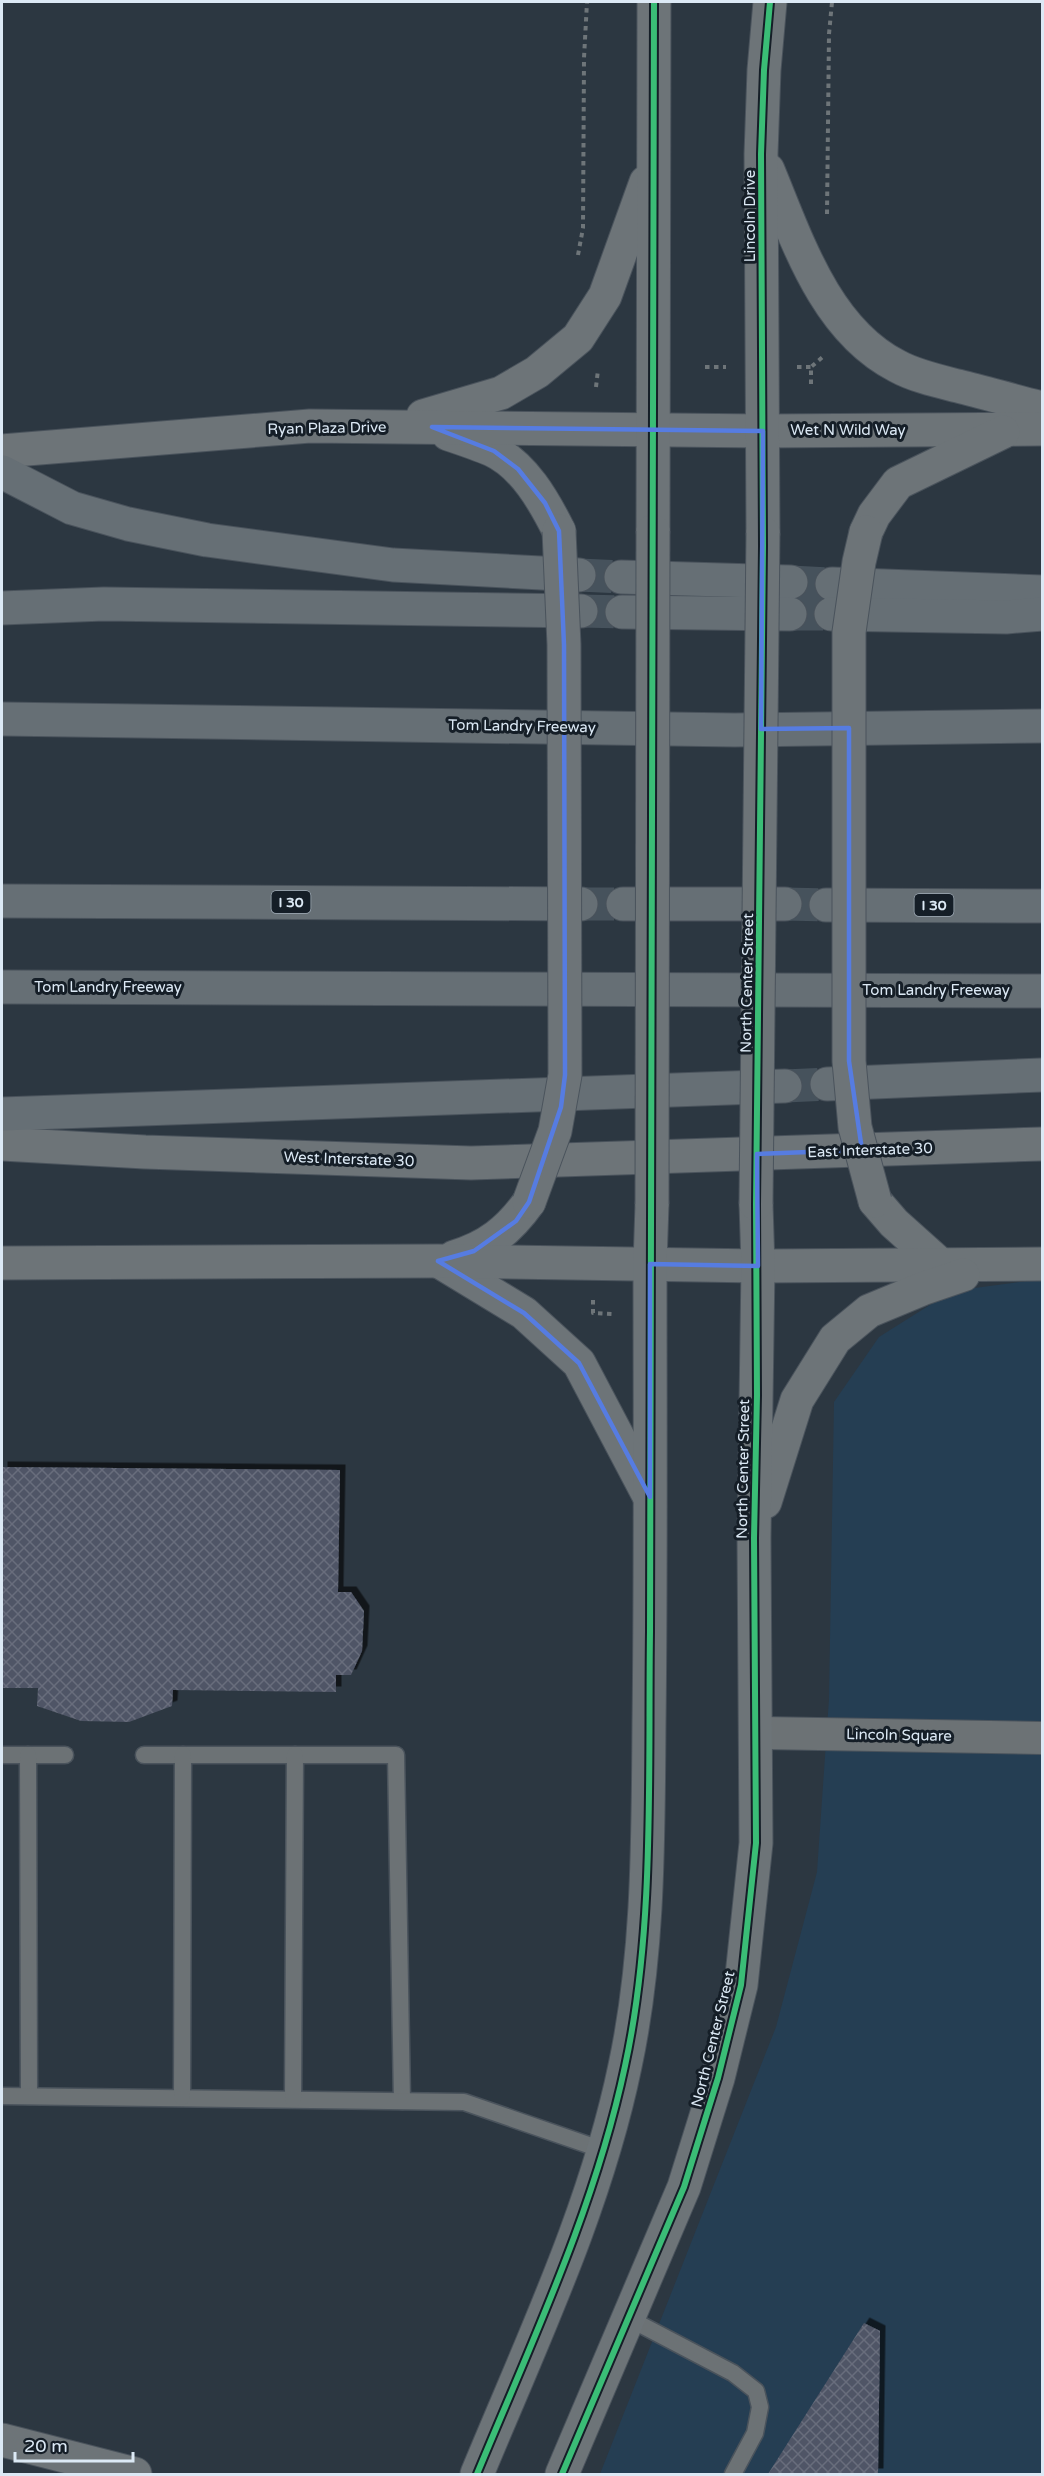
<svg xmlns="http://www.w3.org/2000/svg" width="1044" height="2476" font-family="'Varela Round',sans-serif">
<defs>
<pattern id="building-cross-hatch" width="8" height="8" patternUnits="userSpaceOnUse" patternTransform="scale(1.5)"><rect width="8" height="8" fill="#4f5566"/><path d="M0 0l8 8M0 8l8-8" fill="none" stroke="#686d7c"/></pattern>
<filter id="shadow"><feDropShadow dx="5.5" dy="-5.5" stdDeviation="0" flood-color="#0009"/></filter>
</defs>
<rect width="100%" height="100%" fill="#2c3741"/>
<path fill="#253e53" d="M1042,1279V2474H600L776,2027L817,1872L829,1699L834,1402L879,1337L952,1291Z"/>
<g fill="url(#building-cross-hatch)" filter="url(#shadow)">
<path d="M2,1467L340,1470L338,1592H351L364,1611L362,1651L351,1675H336V1692L173,1690L172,1706L129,1722L81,1721L37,1706L38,1688H2Z"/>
<path d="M864,2323L880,2331L878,2474H768Z"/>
</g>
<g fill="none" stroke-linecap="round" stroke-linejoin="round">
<g stroke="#46525c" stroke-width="33" stroke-dasharray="33 16" stroke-linecap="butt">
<path d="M579,575L621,577"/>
<path d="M791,582L832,584"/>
<path d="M581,611L622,612"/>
<path d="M790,614H831"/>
<path d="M581,904H623"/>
<path d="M785,904L826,905"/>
<path d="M785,1086L827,1084"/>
</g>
<defs>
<g id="lane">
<path d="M2,1755H65"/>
<path d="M28,1755L29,2096"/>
<path d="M144,1755H396L402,2101"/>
<path d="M2,2096L464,2102L603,2150"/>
<path d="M182,2097L183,1755"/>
<path d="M293,2099L295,1755"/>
<path d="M628,2318L733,2373L756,2391L760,2407L755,2433L733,2474"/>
</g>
<path id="street" d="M755,1733L1042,1738"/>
<g id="secondary">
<path d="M768,170C797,240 825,329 897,366C915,376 938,381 958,386C986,393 1014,401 1042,408"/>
<path d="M423,416L501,393L537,372L578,338L605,296L646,182"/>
<path d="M448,434C463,439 478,444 492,450C524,465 544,501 559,531"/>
<path d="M2,451L310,426L763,431L1042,429"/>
<path d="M653,531L654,2"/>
<path d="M866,532L874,515L898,483L1003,432"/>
<path d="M763,533L761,154L764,70L770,2"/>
<path d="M2,1144L145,1152L471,1163L1042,1144"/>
<path d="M875,1201L894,1223L942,1266"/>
<path d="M454,1257C488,1247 509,1230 529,1202"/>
<path d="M440,1262L524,1313L579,1363L648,1494"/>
<path d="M2,1263L438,1261L758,1266L1042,1264"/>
<path d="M765,1502L797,1400L835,1339L869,1311L922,1289L963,1275"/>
<path d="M2,2440L135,2474"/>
<path d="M477,2474C532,2341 596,2207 625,2066C649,1954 648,1838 649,1725C651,1571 650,1418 650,1264L652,1204"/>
<path d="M562,2474L684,2187L718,2078L741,1985L756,1843L754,1538L758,1266L756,1204"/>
</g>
<g id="highway">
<path d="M2,472L72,508L128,524L207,540L393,565L579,575"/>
<path d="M621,577L791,582"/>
<path d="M832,584L1042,592"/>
<path d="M2,608L104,604L581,611"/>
<path d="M622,612L790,614"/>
<path d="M831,614L1006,617L1042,614"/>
<path d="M2,719L735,730L1042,726"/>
<path d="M2,901L581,904"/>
<path d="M623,904H785"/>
<path d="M826,905L1042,906"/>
<path d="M2,987L1042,991"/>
<path d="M827,1084L1042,1075"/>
<path d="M2,1114L785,1086"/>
</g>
</defs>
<use href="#lane" stroke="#4a535c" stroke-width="19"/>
<use href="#street" stroke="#4a535c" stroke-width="34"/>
<use href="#secondary" stroke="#4a535c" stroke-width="35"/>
<use href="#highway" stroke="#4a535c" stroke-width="35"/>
<g stroke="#6e7579" stroke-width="4" stroke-dasharray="4.5 4.5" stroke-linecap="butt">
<path d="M827,214L829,34L832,2"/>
<path d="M578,255L583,228L584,58L587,2"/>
<path d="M705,367H726"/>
<path d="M797,367H811"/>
<path d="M811,384V367L825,355"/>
<path d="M596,387L598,370"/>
<path d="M593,1300V1313L613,1314"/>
</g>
<use href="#lane" stroke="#6c7275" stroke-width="16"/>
<use href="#street" stroke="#6c7275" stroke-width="32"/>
<use href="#secondary" stroke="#6d7478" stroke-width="33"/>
<use href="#highway" stroke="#666f75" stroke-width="33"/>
<defs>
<g id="secondary-bridge">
<path d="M866,532L859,562L849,632V1061L855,1127L875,1201"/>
<path d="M529,1202L555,1131L565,1075L564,645L559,531"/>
<path d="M652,1204L653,531"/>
<path d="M756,1204L763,533"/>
</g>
</defs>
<use href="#secondary-bridge" stroke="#4a535c" stroke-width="35" stroke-linecap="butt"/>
<use href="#secondary-bridge" stroke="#6d7478" stroke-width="33"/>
<defs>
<g id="cycleway">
<path d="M477,2474C532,2341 595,2208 625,2066C655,1929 648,1773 650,1632L654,2"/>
<path d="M562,2474L684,2187L718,2078L741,1985L756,1843L754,1538L757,1395L756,1204L763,546L761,154L764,70L770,2"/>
</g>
</defs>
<use href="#cycleway" stroke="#151e27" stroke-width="10"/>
<use href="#cycleway" stroke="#3abd76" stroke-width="6"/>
</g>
<path fill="none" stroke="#567ce1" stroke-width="4.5" stroke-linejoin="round" d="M432,427L763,431L761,729L849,728V1061L862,1150L757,1154L758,1266L650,1264V1497L579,1363L524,1313L438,1261L474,1251L516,1221L529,1202L561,1107L565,1075L564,645L559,531L545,503L518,469L494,451Z"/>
<g text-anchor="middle" stroke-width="6" stroke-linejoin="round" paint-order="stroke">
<g fill="#151e27" stroke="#a0acb7" stroke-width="1.5">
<rect x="271.5" y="891" width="39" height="22" rx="4.5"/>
<rect x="914.5" y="894" width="39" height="22" rx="4.5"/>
</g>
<g font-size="14" font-weight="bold" fill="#dce9f5">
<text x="291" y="907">I 30</text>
<text x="934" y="910">I 30</text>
</g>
<g font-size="15" fill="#dce9f5" stroke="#151e27">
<text transform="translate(750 216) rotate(-90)" y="5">Lincoln Drive</text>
<text transform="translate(327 428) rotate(-1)" y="5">Ryan Plaza Drive</text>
<text x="848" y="435">Wet N Wild Way</text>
<text transform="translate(522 726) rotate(1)" y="5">Tom Landry Freeway</text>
<text transform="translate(747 983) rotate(-89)" y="5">North Center Street</text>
<text x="108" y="992">Tom Landry Freeway</text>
<text x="936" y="995">Tom Landry Freeway</text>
<text transform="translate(870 1150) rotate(-2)" y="5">East Interstate 30</text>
<text transform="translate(349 1159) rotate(2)" y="5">West Interstate 30</text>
<text transform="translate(743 1469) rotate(-89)" y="5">North Center Street</text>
<text transform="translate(899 1735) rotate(1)" y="5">Lincoln Square</text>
<text transform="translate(713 2039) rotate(-76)" y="5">North Center Street</text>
</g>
</g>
<rect width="1044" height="2476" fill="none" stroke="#dce9f5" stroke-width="6"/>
<path d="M15 2452v9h118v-9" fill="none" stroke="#dce9f5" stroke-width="3"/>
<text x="24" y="2452" font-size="18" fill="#dce9f5" stroke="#151e27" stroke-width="4.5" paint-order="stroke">20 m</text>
</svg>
